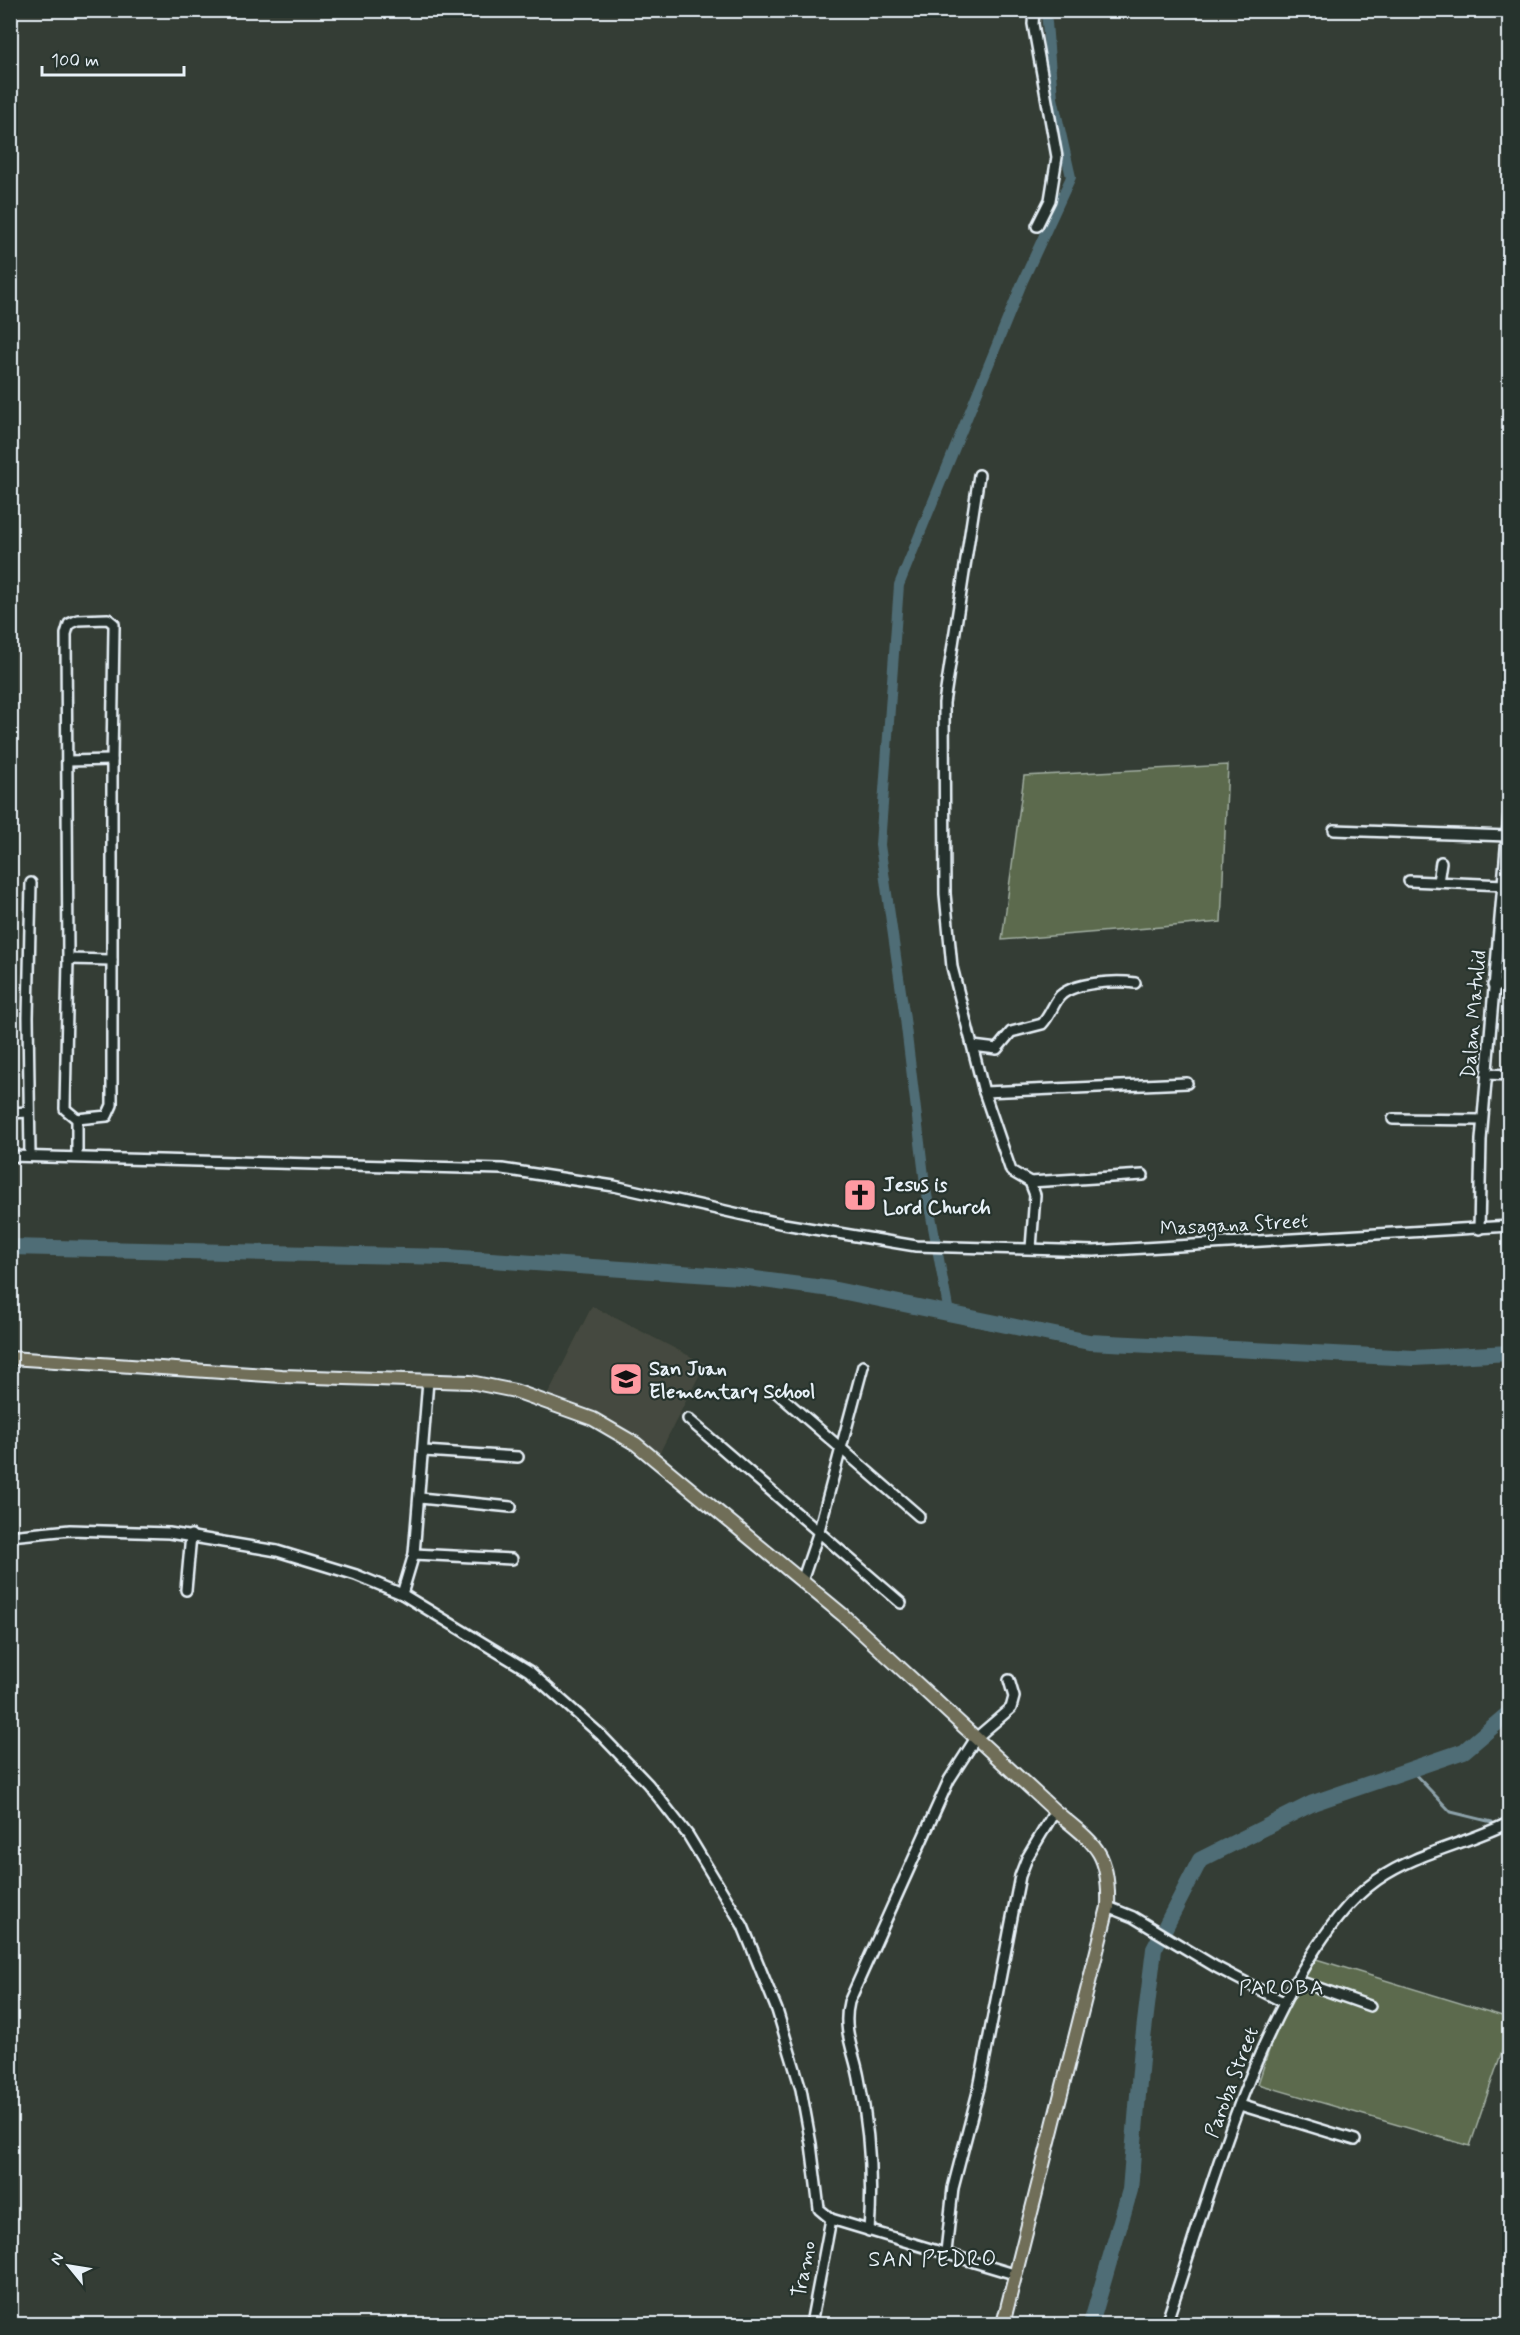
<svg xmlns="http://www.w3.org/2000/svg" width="1520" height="2335" font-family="Mynerve,sans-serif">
<rect width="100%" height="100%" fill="#343d35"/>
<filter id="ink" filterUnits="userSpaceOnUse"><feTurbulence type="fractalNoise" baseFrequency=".0167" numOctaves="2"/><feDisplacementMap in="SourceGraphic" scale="12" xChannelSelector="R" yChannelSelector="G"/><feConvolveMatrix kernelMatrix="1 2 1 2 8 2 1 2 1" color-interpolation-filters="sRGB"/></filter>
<g filter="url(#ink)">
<path fill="#454a3f" d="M592,1306L705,1364L660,1452L548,1394Z"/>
<g fill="#5b6b4d" stroke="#a2aea2" stroke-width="1.5">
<path d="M1228,765L1221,922L1002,940L1024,776Z"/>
<path d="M1316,1959L1509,2018V2030L1470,2146L1258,2084L1280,2016Z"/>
</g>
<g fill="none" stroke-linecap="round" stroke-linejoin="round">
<g stroke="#8da2aa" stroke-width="3">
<path d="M1410,1769L1451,1812L1492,1822"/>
<path d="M1502,1830L1510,1832"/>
</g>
<path stroke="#506d76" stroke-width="10" d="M949,1313L925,1184L905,1019L880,845L899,585L1022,283L1071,177L1053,98L1046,10"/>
<g stroke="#506d76" stroke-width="16">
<path d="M10,1247L447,1257L740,1277L831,1289L1089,1342L1414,1358L1510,1353"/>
<path d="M1091,2324L1130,2190L1142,2047L1154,1949L1200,1860L1313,1803L1464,1751L1510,1712"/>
</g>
<defs>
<g id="minor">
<path d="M1034,10L1033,24L1057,157L1050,200L1037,226"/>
<path d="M1508,213H1510"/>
<path d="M979,475L944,703L945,894L952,967L984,1092L1011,1171L1030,1182L1035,1195L1031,1248"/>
<path d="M108,619L114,624V628L112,760V1105L107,1116L77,1119L65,1109L68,959L66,634L69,624L78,620Z"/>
<path d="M68,761L112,760"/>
<path d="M1334,830L1508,836"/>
<path d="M1409,881L1505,885"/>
<path d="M1438,882L1441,862"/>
<path d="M68,959L112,960"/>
<path d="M1493,985L1510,987"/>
<path d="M973,1046L997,1049L1011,1032L1042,1024C1050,1016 1053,1004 1060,996C1074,982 1117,980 1135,983"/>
<path d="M1486,1074L1510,1075"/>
<path d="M984,1092L1187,1083"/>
<path d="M10,1113L29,1112"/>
<path d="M1393,1119L1482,1120"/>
<path d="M10,1156L502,1169L614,1186L784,1224L916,1246L1094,1251L1510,1226"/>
<path d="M30,1156L28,1017L31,883"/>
<path d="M77,1157V1119"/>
<path d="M1030,1182L1143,1175"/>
<path d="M1479,1229L1481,1140L1510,802"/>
<path d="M776,1392L919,1516"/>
<path d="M688,1419L901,1603"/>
<path d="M424,1451L518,1457"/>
<path d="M420,1498L511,1507"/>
<path d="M10,1536L70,1530L169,1533L277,1551L356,1575L402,1594L529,1671L601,1735L648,1784L688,1835L743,1926L777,2010L801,2089L811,2144L819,2209L831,2219L1014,2274"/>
<path d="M414,1554L512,1559"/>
<path d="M802,1581L818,1534L863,1366"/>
<path d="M186,1590L191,1535"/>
<path d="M402,1594L414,1554L428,1381"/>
<path d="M1108,1907L1133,1917L1216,1967L1283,2002"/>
<path d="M1296,1980L1370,2006"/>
<path d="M1240,2105L1355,2140"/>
<path d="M869,2231C873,2181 869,2128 859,2078C854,2051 842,2030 849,2002L949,1780L976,1738L1011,1708L1014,1697L1009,1680"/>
<path d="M946,2252L953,2188L979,2088L1020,1876L1027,1858L1055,1811"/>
<path d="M811,2324L831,2219"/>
<path d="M1166,2324C1207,2202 1240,2073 1307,1962C1326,1932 1347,1901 1377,1880C1417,1852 1467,1844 1510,1822"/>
</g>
<path id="major" d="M10,1358L282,1376L470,1382L515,1391L593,1419L636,1444L843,1615L1055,1811C1095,1844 1110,1851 1108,1907L1003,2324"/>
</defs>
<use href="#minor" stroke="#e8f1f8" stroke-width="14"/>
<use href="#major" stroke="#e8f1f8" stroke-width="16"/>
<use href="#minor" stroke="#26332d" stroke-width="9"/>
<use href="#major" stroke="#706e59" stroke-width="12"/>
</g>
</g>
<defs>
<symbol id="church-square" viewBox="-11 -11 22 22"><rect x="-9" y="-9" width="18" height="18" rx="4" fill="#ff9aa2" stroke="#26332d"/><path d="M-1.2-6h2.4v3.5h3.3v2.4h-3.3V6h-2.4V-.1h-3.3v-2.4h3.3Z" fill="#111"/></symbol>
<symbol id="school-square" viewBox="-11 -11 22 22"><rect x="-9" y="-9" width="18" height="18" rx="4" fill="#ff9aa2" stroke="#26332d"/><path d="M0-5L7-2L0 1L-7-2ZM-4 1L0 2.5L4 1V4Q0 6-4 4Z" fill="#111"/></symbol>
</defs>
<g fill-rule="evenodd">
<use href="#church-square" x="841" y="1176" width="38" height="38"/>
<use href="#school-square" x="607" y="1360" width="38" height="38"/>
</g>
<g text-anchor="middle" stroke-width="4.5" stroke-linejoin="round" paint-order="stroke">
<g font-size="20" fill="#e8f1f8" stroke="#26332d">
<text transform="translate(1473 1014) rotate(-85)" y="7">Dalan Matulid</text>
<text transform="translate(1234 1224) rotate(-3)" y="7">Masagana Street</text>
<text transform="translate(1231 2082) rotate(-69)" y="7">Paroba Street</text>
<text transform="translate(803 2269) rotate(-79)" y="7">Tramo</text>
</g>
<g font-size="20" font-weight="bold" fill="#e8f1f8" stroke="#26332d" text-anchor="start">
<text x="883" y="1191">Jesus is<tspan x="883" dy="23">Lord Church</tspan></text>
<text x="649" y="1375">San Juan<tspan x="649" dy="23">Elementary School</tspan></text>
</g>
<g font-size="21" letter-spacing="1.5" fill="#e8f1f8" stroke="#26332d">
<text x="1282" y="1994">PAROBA</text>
</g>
<g font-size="22" letter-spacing="1.5" fill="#e8f1f8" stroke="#26332d">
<text x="933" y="2266">SAN PEDRO</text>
</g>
</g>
<rect width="1520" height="2335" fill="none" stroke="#26332d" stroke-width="36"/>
<rect x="18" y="18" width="1484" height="2299" fill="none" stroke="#e8f1f8" stroke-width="2" filter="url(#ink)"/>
<g transform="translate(69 2266) rotate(300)" stroke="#26332d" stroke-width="4.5" paint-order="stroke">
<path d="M0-4.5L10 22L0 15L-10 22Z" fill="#e8f1f8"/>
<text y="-9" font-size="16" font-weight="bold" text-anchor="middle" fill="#e8f1f8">N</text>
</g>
<path d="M42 66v9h142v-9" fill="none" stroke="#e8f1f8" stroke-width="3"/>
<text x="51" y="66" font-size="18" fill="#e8f1f8" stroke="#26332d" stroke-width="4.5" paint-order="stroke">100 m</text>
</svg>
